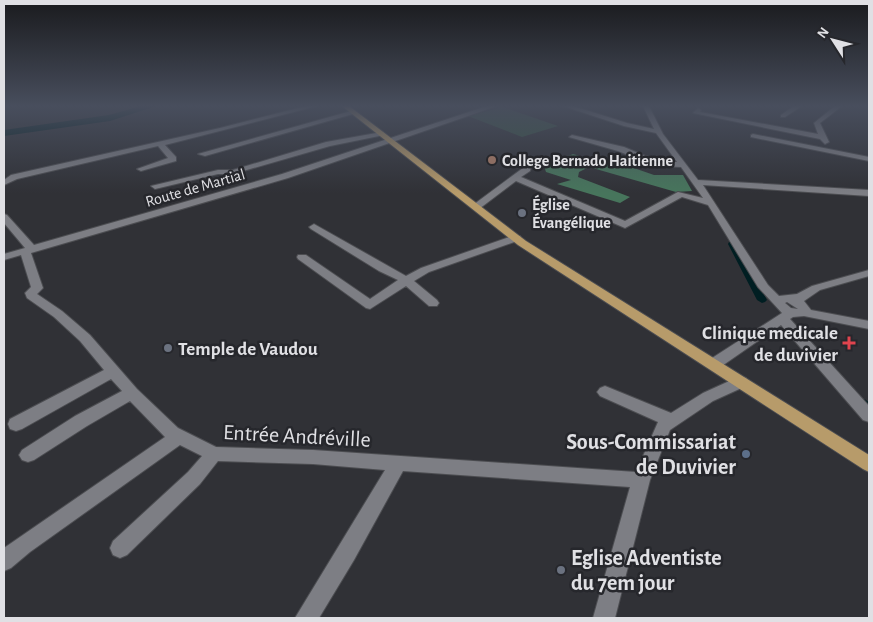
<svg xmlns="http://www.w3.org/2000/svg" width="873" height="622" font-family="'Alegreya Sans',sans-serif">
<rect width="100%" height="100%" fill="#303136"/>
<path fill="#375444" d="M503,107L558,126L522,137L468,116Z"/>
<path fill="#47755c" d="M573,154L601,162L608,159L654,175H683L692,191L676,192L589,167L579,172L578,177L630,197L620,203L557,184L571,180L546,172L544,166Z"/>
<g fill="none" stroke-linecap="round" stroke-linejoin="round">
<path stroke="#001e22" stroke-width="4" d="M864,401L869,405"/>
<path fill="#001e22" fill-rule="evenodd" d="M729,242H735L736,244L767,300L765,302L762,303L757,300L728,244Z"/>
<path fill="#001e22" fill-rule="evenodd" d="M141,106H156L110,121L4,136V130L109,115Z"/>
<defs>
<g id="minor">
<path d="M306,106H317L165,145L176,157V161L141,171L137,169L168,158L158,146L17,179L4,185V180L11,175L220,128Z"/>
<path d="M487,106H497L288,178L31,253L43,288L37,294L62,311L90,335L137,389L178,428L216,447L313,450L636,472L658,422L600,396L597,392L600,388L605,386L610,388L671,413L703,393L736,378L741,377L746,378L748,382L746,386L713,401L670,430L650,480L615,618H593L630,487L403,471L354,560L319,618H295L385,470L313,464L218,461L200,484L127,555L120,558L113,555L110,548L113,541L188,472L202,456L180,445L30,552L11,568L4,571V548L165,437L130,401L87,426L34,460L28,462L22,460L19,455L22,450L75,416L122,391L111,379L22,429L16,431L10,429L8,424L10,419L104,370L80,341L54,317L27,298L25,293L31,287L21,255L4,260V254L25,248L4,223V214L7,215L34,245L282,174Z"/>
<path d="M563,106H573L627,123L654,129L643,106H649L663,134L698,180L869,190V196L703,185L768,285L779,296L797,294L812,286L869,270V276L820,290L804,301L811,310L869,321V329L804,316L793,317L790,319L869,406V422L863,420L781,325L719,368H709L707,364L709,360L782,313L758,287L708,205L682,197L625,228L516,181L479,209H473V205L523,168L509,166V162H512L531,167L530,171L521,177L625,221L678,192L703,198L681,167L656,166L618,151L569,137L572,135L624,147L660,162H677L656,133L624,126ZM787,302L798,309L791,308L785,303Z"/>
<path d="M794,106H802L785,117H781V115Z"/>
<path d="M835,106H842L820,123L829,142L825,144L820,139L693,113L698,108L701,110L700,112L818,134L814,123Z"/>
<path d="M351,111L353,114L205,156L198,154Z"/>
<path d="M382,132L384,133V135L330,146L233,174H218L155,189L151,186L218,170H233L326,142Z"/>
<path d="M753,134L869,157V161L751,137V135Z"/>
<path d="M314,224L406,276L421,268L512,236H520L521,238L520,240L429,272L414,281L437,300L439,303L437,306H429L406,286L370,309L366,308L298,259L297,257L298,255H306L370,299L398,280L379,271L311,229L309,227Z"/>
</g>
<path id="major" d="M342,106H349L526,241L869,455V472L863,469L518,245Z"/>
</defs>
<use href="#minor" stroke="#4c4d51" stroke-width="2"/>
<use href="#major" stroke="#4c4d51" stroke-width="2"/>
<use href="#minor" fill="#7d7e84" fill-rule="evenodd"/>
<use href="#major" fill="#b79b6a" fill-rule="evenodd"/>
</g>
<linearGradient id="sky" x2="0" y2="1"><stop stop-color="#1a1b1e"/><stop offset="0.55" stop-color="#484e5d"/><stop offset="1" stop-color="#484e5d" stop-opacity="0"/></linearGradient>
<rect width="873" height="193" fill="url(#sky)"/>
<circle fill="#8d6e63" stroke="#26272c" stroke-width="2" cx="492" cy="160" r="5"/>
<g fill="#6b7280" stroke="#26272c" stroke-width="2">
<circle cx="522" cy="213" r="5"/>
<circle cx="168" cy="348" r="5"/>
<circle cx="561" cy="570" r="5"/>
</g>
<path fill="#e0444e" stroke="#26272c" stroke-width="2" d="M846.5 335.5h5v5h5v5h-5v5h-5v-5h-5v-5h5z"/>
<circle fill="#5c6f8a" stroke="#26272c" stroke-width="2" cx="746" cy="454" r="5"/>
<g text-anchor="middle" stroke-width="5" stroke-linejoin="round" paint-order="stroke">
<g font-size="16" font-weight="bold" fill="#e0e0e4" stroke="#26272c" text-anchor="start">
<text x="502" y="166">College Bernado Haitienne</text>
<text x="532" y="210">Église<tspan x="532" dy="18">Évangélique</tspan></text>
</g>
<g font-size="16" fill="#e0e0e4" stroke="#26272c">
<text transform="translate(195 187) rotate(-16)" y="6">Route de Martial</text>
</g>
<g font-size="19" font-weight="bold" fill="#e0e0e4" stroke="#26272c" text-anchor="end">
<text x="838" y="339">Clinique medicale<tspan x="838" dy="22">de duvivier</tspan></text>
<text x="178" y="355" text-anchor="start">Temple de Vaudou</text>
</g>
<g font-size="22" fill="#e0e0e4" stroke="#26272c">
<text transform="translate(297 435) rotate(3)" y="8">Entrée Andréville</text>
</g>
<g font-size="22" font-weight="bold" fill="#e0e0e4" stroke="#26272c" text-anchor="end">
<text x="736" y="449">Sous-Commissariat<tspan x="736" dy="25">de Duvivier</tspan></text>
<text x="571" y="565" text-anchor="start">Eglise Adventiste<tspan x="571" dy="25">du 7em jour</tspan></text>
</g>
</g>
<rect width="873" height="622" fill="none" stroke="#e0e0e4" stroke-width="10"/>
<g transform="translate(833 40) rotate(306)" stroke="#26272c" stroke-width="4" paint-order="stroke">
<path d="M0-4L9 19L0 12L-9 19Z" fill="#e0e0e4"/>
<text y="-8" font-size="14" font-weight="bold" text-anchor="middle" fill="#e0e0e4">N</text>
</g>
</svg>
